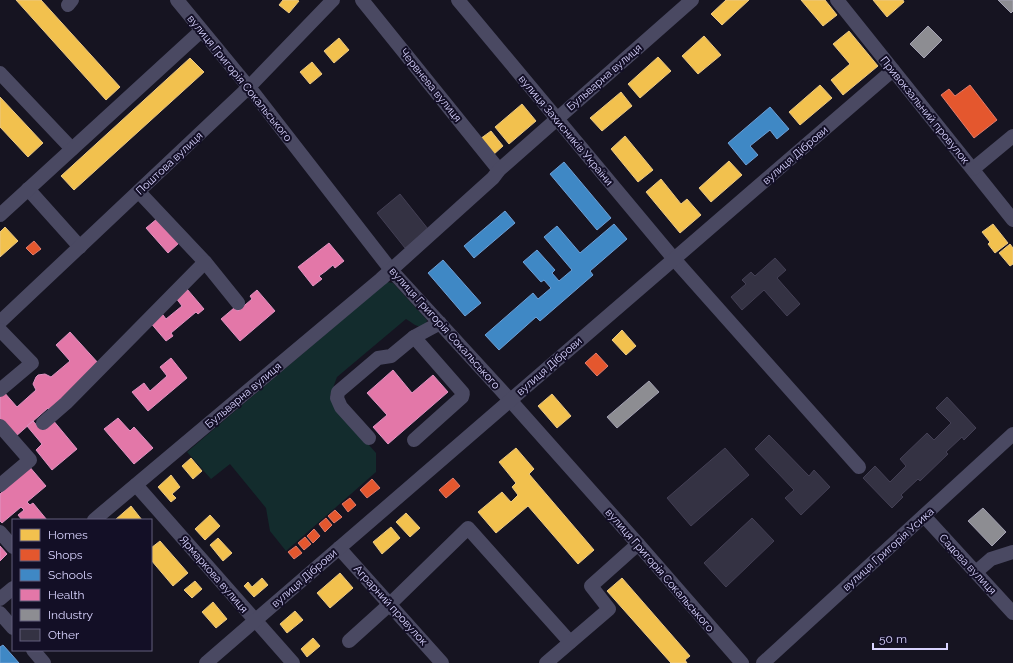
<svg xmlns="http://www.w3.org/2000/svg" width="1013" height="663" font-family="Raleway,sans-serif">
<rect width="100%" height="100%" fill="#161421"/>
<path fill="#132c2d" d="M387,282L393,283L427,320L426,324C418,330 413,323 406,319L337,377L330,396L345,418L376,453V472L286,551L270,531L266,508L230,464L211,479L187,452Z"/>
<g fill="#f2c14e" stroke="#eac783">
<path d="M16,0H41L120,87L106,100Z"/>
<path d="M283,0H297L299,1L289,13L279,5Z"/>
<path d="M726,0H749L722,25L711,14Z"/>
<path d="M801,0H825L837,15L823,26Z"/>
<path d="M873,0H903L904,2L887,17Z"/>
<path d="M849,31L878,66L843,95L831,80L850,64L833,44Z"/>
<path d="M704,36L721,55L698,74L682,56Z"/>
<path d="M339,38L349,50L334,63L324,51Z"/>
<path d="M658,57L671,71L640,98L628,84Z"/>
<path d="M190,58L204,72L74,190L61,176Z"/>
<path d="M312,62L322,74L310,84L300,72Z"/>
<path d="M820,85L832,98L800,125L789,112Z"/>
<path d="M621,92L632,106L602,131L590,118Z"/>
<path d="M0,97L43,143L28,157L0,127Z"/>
<path d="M522,104L536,121L509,144L495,127Z"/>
<path d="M491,131L503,146L493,155L480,139Z"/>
<path d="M625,136L653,170L638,182L611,149Z"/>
<path d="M729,161L742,175L711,202L699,188Z"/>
<path d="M661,179L681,204L687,199L701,215L680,233L646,192Z"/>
<path d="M993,224L1008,243L995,253L988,244L990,242L982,232Z"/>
<path d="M5,227L18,241L0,257V232Z"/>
<path d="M1010,244L1013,248V264L1010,266L999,253Z"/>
<path d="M622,330L636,346L626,355L612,340Z"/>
<path d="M552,394L571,416L557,428L538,406Z"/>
<path d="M516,448L534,469L529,474L594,550L578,564L528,506L496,533L478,512L502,492L511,502L518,495L512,487L516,483L499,462Z"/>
<path d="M191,458L202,471L193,479L182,466Z"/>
<path d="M171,475L180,487L172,494L176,498L171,502L158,487Z"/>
<path d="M131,506L142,520H115Z"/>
<path d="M406,513L420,528L410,537L396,522Z"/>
<path d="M210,515L220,526L205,540L195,529Z"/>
<path d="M391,527L400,538L382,554L373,542Z"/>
<path d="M218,538L232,553L223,561L210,545Z"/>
<path d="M160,541L188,573L173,586L151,560V548Z"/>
<path d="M340,573L353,588L330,608L317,593Z"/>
<path d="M262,578L268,585L254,597L244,586L248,582L252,587Z"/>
<path d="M622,578L690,656L685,660L687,663H671L607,591Z"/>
<path d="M195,581L202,589L192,598L184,590Z"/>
<path d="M213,602L227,619L216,628L202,612Z"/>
<path d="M295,611L303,620L287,633L280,624Z"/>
<path d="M313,638L320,646L307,657L301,649Z"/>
</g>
<g fill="#e4572e" stroke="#e17c6d">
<path d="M970,85L997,120L974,138L941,95L949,89L955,96Z"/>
<path d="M34,241L41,249L33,255L26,248Z"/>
<path d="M596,353L608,366L597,376L585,363Z"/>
<path d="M453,478L460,486L446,498L439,490Z"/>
<path d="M372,479L380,488L367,498L360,490Z"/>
<path d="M350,498L356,505L348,512L342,504Z"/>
<path d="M335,510L342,517L334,523L328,516Z"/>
<path d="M326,518L332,525L325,532L319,524Z"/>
<path d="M314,529L320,536L313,543L307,536Z"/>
<path d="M305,537L311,544L304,550L298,543Z"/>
<path d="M296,546L302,553L294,559L288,552Z"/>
</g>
<g fill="#3f88c5" stroke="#6d9fd6">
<path d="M770,107L789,129L777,139L770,130L750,146L758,155L746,165L728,143Z"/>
<path d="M564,162L611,218L597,230L550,174Z"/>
<path d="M505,211L515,223L474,258L464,246Z"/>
<path d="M614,224L627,239L590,271L593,275L540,321L536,317L499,350L485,335L533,293L538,299L551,288L544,280L541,282L523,262L537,250L555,270L552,273L559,281L572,270L544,237L557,226L580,253Z"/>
<path d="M443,260L481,303L465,316L428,273Z"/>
<path d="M3,645L12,655L19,663H0V647Z"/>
</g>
<g fill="#e377a8" stroke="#e093c2">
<path d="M158,218L179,243L168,253L146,228Z"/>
<path d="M329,243L344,261L335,268L333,265L326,271L319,276L322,279L313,286L298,267Z"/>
<path d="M187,289L204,309L198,314L196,312L171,333L173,336L166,341L149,321L160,311L166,319L182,306L176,298Z"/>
<path d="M257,290L275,311L240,341L221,319L234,308L238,311L252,299L250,296Z"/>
<path d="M70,332L99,364L49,410L48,408L15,437L0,419V393L3,391L17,407L36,390L33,384L36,377L38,375L45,374L51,377L70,361L56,345Z"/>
<path d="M171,358L187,378L148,411L132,392L144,383L150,391L167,376L160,367Z"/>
<path d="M393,370L412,393L433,375L448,392L388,444L373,427L387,415L367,393Z"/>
<path d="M118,418L130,431L134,427L153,448L134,464L104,429Z"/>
<path d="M52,419L77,449L52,470L36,450L42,444L27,426L33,421L40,429Z"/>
<path d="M28,465L46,486L27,502L30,505L33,503L47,520H22L18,515L24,510L21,507L2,523L0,521V494L17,479Z"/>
<path d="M0,546L7,554L0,561Z"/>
</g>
<g fill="#8d8d92" stroke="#a4a2b3">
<path d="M998,0H1013V11L1011,13Z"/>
<path d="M928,26L942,40L924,58L910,44Z"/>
<path d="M649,381L659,392L617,428L607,417Z"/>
<path d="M983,508L1006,532L992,546L968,521Z"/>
</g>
<g fill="#343243" stroke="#433f54">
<path d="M400,194L428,229L405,248L377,213Z"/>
<path d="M775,258L786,270L777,278L800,304L787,316L764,290L742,310L731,297L746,284L742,280L751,272L755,276Z"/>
<path d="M947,397L976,428L964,440L962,437L946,452L948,454L920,481L918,479L901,495L903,497L892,508L863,478L875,466L890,482L906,466L900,459L927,433L934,440L951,423L936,408Z"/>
<path d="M769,435L809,476L814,470L830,487L801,515L785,498L794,490L755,449Z"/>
<path d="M725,448L749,475L691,526L667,498Z"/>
<path d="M752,518L774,541L726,587L704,563Z"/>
</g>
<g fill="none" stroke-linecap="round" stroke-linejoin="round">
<g stroke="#4a4962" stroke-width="14">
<path d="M177,0L256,96L391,270L501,390L638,544L742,663"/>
<path d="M362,0L499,170"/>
<path d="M458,0L674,259L859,467"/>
<path d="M837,0L1013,220"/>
<path d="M68,5L72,0"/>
<path d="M0,73L72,149"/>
<path d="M973,169L1013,136"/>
<path d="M28,189L80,247"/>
<path d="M139,192L205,262L238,303"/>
<path d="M0,215L201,31"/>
<path d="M0,322L249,87L333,0"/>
<path d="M0,330L32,363L0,390"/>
<path d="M414,337L440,323"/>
<path d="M43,423L66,403L205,262"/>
<path d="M0,426L30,460L0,485"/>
<path d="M369,438L341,407L337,398L338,392L378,358L391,356L414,337L463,393L462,397L414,440"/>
<path d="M136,485L293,663"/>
<path d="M924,516L1013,613"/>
<path d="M94,520L381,279L493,178L499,170L692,0"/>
<path d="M0,532L13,547"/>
<path d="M339,548L442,663"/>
<path d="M976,572L991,559L1013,552"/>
<path d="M0,599L13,588"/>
<path d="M0,613L13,628"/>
<path d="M349,641L390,604L468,528L570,642"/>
<path d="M33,650L44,663"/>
<path d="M206,663L893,70"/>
<path d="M546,663L609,609L591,586L638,544"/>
<path d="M763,663L1013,434"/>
</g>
</g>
<g text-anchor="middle" stroke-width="4" stroke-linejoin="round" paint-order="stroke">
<g font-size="11" fill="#d9d4ff" stroke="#130f26">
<text transform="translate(604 77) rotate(-41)" y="4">Бульварна вулиця</text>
<text transform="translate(240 78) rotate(51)" y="4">вулиця Григорія Сокальського</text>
<text transform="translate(431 85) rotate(51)" y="4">Червнева вулиця</text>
<text transform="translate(925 110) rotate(51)" y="4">Привокзальний провулок</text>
<text transform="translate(566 130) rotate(50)" y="4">вулиця Захисників України</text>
<text transform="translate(795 155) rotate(-41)" y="4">вулиця Діброви</text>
<text transform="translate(169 163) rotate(-43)" y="4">Поштова вулиця</text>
<text transform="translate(445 328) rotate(48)" y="4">вулиця Григорія Сокальського</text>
<text transform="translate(549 366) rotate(-41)" y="4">вулиця Діброви</text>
<text transform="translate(243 395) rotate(-40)" y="4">Бульварна вулиця</text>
<text transform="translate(888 549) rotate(-42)" y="4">вулиця Григорія Усика</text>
<text transform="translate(968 564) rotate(47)" y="4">Садова вулиця</text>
<text transform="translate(660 570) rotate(49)" y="4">вулиця Григорія Сокальського</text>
<text transform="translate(214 574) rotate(49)" y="4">Ярмаркова вулиця</text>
<text transform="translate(304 578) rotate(-41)" y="4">вулиця Діброви</text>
<text transform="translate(391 605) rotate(48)" y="4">Аграрний провулок</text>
</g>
</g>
<rect x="12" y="519" width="140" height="132" fill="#130f26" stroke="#625e7d"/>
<rect x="20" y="529" width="20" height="12" fill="#f2c14e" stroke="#625e7d"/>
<text x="48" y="539" font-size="12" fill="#d9d4ff">Homes</text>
<rect x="20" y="549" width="20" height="12" fill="#e4572e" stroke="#625e7d"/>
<text x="48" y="559" font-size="12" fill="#d9d4ff">Shops</text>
<rect x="20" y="569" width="20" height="12" fill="#3f88c5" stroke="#625e7d"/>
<text x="48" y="579" font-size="12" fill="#d9d4ff">Schools</text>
<rect x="20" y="589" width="20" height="12" fill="#e377a8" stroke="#625e7d"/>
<text x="48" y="599" font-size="12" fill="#d9d4ff">Health</text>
<rect x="20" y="609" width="20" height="12" fill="#8d8d92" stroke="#625e7d"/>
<text x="48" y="619" font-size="12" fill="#d9d4ff">Industry</text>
<rect x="20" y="629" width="20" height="12" fill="#343243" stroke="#625e7d"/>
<text x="48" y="639" font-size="12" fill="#d9d4ff">Other</text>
<path d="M873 643v6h74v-6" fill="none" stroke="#d9d4ff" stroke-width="2"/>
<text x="879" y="643" font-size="12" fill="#d9d4ff" stroke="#130f26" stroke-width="3" paint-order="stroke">50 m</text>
</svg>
